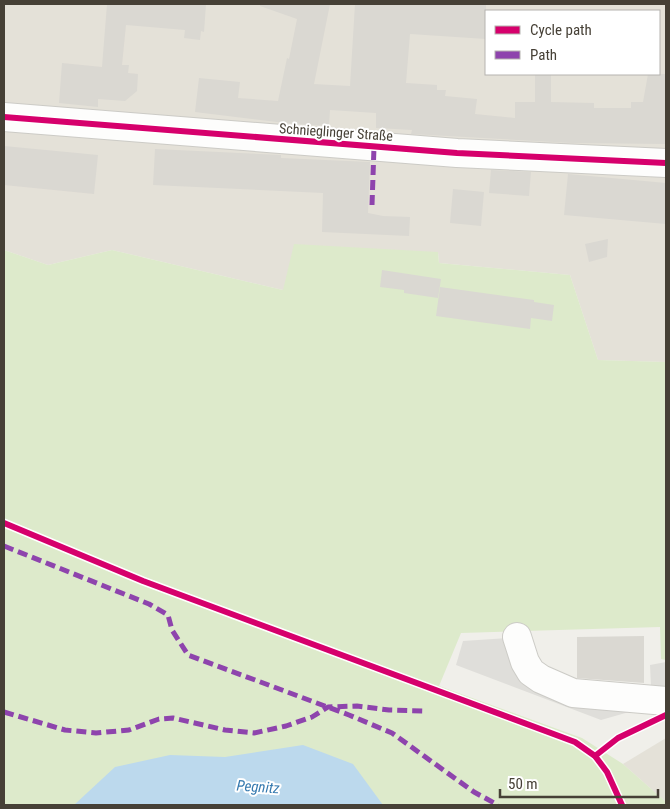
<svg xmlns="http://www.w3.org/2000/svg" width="670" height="809" font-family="'Roboto Condensed',sans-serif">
<rect width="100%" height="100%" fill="#f0efea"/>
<g fill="#e4e1d8" fill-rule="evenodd">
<path d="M4,4H666V362L598,360L570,275L439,263L438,252L283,290L112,250L48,265L4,250ZM486,11H659V74H486Z"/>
<path d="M666,738V802L623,764Z"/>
</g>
<path fill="#ddeacb" d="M294,244L438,252L439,263L570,275L598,360L666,362V660L661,659L660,627L461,633L439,686L582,738L623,764L666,802V805H4V250L48,265L112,250L283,290Z"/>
<g fill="#dfdeda">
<path d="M508,638L523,675L657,704L601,720L456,665L463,641Z"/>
<path d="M666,662V687L651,686L650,665Z"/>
</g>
<path fill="#bcd9ed" d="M303,745L353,764L383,805H74L115,767L170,755L225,757Z"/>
<g fill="#dad8d2">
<path d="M107,4H206L204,32L201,31L200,40L184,38L185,30L126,25L122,65H129L128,73L138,74L137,91L125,101L98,99V107L59,103L62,63L102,67Z"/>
<path d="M260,4H330L314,84L350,86L355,4H486V39L410,34L406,83L437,85V90H446L445,96L477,99L475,114L515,118V102H535V74H551V102L594,103V108H631V102H643L648,74H666V144L571,143L411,134L412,130L376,128V113L330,110L329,126L294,124L195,112L199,78L240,82L238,98L278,101L287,58L289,59L297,19L260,6Z"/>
<path d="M4,146L98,155L94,194L4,185Z"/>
<path d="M155,149L281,155V158L370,162L368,213L383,216L410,217L409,236L322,232L323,193L153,185Z"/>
<path d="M491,170L531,172L529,196L489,193Z"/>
<path d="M568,174L666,183V224L564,215Z"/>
<path d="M453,189L484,192L481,226L450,223Z"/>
<path d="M608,239L607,257L589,262L585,244Z"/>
<path d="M382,270L441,279L438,298L404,293V290L380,287Z"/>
<path d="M440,287L534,300V302L554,305L552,321L531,318L530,329L436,316Z"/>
<path d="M644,636V683L577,678V637Z"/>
</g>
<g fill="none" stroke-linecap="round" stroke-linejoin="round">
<defs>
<g id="minor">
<path d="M4,117L457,153L666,163"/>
<path d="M517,637L525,662L531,672L541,679L573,693L666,701"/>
</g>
</defs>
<use href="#minor" stroke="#cccbc6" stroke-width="30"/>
<use href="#minor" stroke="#fdfdfc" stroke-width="28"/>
<g stroke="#8e44ad" stroke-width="5" stroke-dasharray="10 5" stroke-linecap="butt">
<path d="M372,205L374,147"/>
<path d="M4,546L149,604L168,615L172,630L188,655L349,715L392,733L474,792L498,805"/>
<path d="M4,712L65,730L96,733L129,730L159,719L173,718L225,730L254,733L286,726L312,717L328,707L357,706L389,710L425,711"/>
</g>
<defs>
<g id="cycleway">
<path d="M4,117L457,153L666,163"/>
<path d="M4,523L143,581L575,742L595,756L607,772L622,805"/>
<path d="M595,756L618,738L666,715"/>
</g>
</defs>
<use href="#cycleway" stroke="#fff" stroke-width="9"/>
<use href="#cycleway" stroke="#d6006c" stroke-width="6"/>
</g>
<g text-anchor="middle" stroke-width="4" stroke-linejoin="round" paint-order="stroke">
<g font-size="14" fill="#464036" stroke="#fff">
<text transform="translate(336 132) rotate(4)" y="5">Schnieglinger Straße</text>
</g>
<g font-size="15" font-style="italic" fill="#3378ae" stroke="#fff">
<text transform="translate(258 787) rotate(4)" y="5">Pegnitz</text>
</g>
</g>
<rect width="670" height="809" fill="none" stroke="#464036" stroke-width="10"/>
<rect x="485" y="10" width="175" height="65" fill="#ffffff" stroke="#b5b3af"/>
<rect x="495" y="26" width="25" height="8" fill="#d6006c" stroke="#b5b3af"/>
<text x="530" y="35" font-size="15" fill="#464036">Cycle path</text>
<rect x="495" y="51" width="25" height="8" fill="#8e44ad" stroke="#b5b3af"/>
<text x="530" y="60" font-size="15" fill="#464036">Path</text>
<path d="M500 789v8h158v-8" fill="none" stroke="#464036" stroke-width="2.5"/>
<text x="508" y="789" font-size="15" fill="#464036" stroke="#ffffff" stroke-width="4" paint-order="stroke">50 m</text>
</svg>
